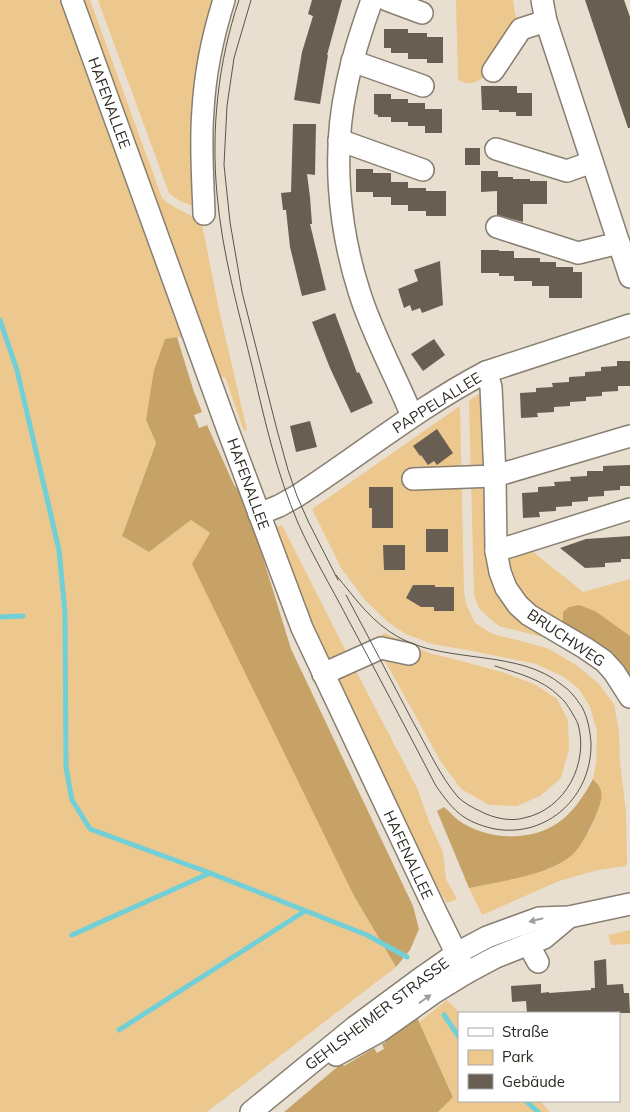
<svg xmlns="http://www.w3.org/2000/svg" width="630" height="1112" font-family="Mulish,sans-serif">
<rect width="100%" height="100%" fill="#e9dfd0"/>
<g fill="#ecc88e">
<path d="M0,0H64L186,336L165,339L146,420L156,443L122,536L149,552L191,520L210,533L354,896L396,967L207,1112H0Z"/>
<path d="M83,0H90L162,198C173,209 190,212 202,224L219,310L247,430L244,431L225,377L219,378L179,261Z"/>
<path d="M98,0H220L195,206C187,205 175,199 169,193Z"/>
<path d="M456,0H513L515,13L521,29C510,45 488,87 466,83C463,82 461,81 458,80Z"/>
<path d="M479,394L485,399L490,557L558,641L499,626L489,618L479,608L474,596L469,401L474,397Z"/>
<path d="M460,406L464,592L466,604L475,623L493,634L525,642L549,649L576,665L598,683L614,704L619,732L620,762L626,812L627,862L626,866L598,870L559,881L482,915L469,888L530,874L558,865L590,830L600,803L601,796L600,788L593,779L596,763L597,731L590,707L579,689L564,677L536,664L467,650L432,644L406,634L389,623L365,600L341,568L312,509Z"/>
<path d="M282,525L356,671L417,788L430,824L443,852L446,879L457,899L447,903L434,883L321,647L295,586L276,527Z"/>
<path d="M531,550L583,592L630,579V683L530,605L515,586L504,558Z"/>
<path d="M384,633L429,653L462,661L505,673L536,685L557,699L568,720L569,749L561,778L540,796L517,806L489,805L461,789L441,762L374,641Z"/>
<path d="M630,930V944L611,945L608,935Z"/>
<path d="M447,1000L460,1013L459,1101H540L550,1112H438L453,1096L419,1022Z"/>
</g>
<g fill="#c7a266">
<path d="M177,337L193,389L202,412L194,415L199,428L207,425L234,485L244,496L291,649L413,906L419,929L410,950L396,967L354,896L192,564L210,533L191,520L149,552L122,536L156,443L146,420L154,370L165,339Z"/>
<path d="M579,605L595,611L630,636V675L605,651L567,629L563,622V612L569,607Z"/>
<path d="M593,779C595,782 599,785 600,788C604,797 599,807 596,815C591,827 584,841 575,852C554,875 499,881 469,888L437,811L444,807C449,811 453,816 458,820C488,841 534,843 563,819C576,808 585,794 593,779Z"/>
<path d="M417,1014L419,1022L453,1097L438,1112H284L342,1063L344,1066L374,1048L377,1053L384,1049L382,1044L386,1042L385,1040Z"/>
</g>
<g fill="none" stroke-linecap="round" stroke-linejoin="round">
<g stroke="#71cfd7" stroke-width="5">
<path d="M0,320L17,370L59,550L65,613L66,767L72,800L90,829L210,873L367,935L407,957"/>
<path d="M0,617L23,616"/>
<path d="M72,935L210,873"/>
<path d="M444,1015L459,1037"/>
<path d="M119,1030L305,911"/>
<path d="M526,1101L538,1112"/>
</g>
</g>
<g fill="#685f52">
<path d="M312,0H342L327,55H328L320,104L294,100L302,52L313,16L308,14Z"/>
<path d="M585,0H624L630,17V128H628Z"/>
<path d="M384,29H408V33H427V37H443V63H427V59H408V53H391V48H384Z"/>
<path d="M481,86H517V93H532V116H516V112H499V110H482Z"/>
<path d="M374,94H391V99H408V103H425V109H442V133H425V126H408V122H391V117H378V115L374,114Z"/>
<path d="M293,124H316L315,175L307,174L310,197L312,224H310L326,290L302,296L290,247L286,210H283L281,193L291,192Z"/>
<rect x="465" y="148" width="15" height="17"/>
<path d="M356,169H373V173H391V182H408V188H426V191H446V216H426V211H408V205H391V197H373V192H356Z"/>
<path d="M481,171H498V177H513V179H530V181H547V204H523V222L497,215V191L481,192Z"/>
<path d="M481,250H499V251H514V258H540V262H556V267H573V272H582V298H549V286H532V281H514V276H499V273H481Z"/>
<path d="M440,261L443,305L422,313L420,308L412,311L410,305L404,308L398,289L418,281L414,270Z"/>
<path d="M335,313L357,373L359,372L373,403L351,413L330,368L312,322Z"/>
<path d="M434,339L445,355L423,371L411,354Z"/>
<path d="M617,361H630V386H618V391L602,392V396L586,397V401L570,402V406L554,407V412L537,413L538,417L521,418L520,393L536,392V388L553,387L552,383L569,382V377L585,376V372L601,371V367L617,366Z"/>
<path d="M310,421L317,447L296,452L290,426Z"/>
<path d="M437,429L453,453L437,465L434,461L428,465L421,455L420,456L413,446Z"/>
<path d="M630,465V486H620V490L604,491V496L588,497V501L572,502V506L556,507V511L539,512L540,517L523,518L522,493L538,492V487L555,486L554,482L571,481L570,477L587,476V471H603V466Z"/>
<path d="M369,487H393V528H372V508H369Z"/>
<rect x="426" y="529" width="22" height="23"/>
<path d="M630,536V559H621V562L605,563V567L585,568L560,548L586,539Z"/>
<path d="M383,545H405V570H384Z"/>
<path d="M413,585H435V587H454V611H434V607H421L406,598Z"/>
<path d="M606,959L607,985L623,984L624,993H629L630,1013H527L526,1001L512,1002L511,986L541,984V993L549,992V993L591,990V988H595L594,961Z"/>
</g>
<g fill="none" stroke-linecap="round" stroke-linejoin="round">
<defs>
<g id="minor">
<path d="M72,0L226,425L302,628L436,912L466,973"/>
<path d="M372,0C362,28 353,55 347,84C332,151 338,225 359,291C372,334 395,374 412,416"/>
<path d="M387,0L422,13"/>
<path d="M542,0L546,21L630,277"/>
<path d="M352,61L423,86"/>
<path d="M493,71L521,29L546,21"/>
<path d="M339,140L423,170"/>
<path d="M496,149L567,171L592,162"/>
<path d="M204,214C203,180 200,144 203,110C205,73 213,35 224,0"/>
<path d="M497,227L578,253L619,243"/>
<path d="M486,372L491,387L495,476L496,551L500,572L506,588L518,605L529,615L585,648L604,661L614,672L630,697"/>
<path d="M413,479L495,476L630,436"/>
<path d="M259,514L279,506L297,496C360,455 419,407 486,372L630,325"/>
<path d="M496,551L630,509"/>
<path d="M323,674L381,648L409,654"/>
<path d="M528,944L538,962"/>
<path d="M336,1055L380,1031L435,992L466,973L496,957L544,938L569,917"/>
<path d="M251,1112L355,1027L424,976L457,953L487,937L539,918L569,917L630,904"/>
</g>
</defs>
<use href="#minor" stroke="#887f71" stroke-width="24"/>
<use href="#minor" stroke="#fff" stroke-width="21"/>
<g stroke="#59544c" stroke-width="1">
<path d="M239,0C218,62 211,129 217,194C222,254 239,312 253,370C265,422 277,474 298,523C313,557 333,590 350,623C379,677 408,732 436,786C444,797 452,809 464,817C473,823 485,827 495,829C548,838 592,796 591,743C590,731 588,718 582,707C579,703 576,698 573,695C570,691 566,688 562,685C519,649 448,664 400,638C372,623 355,598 336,575"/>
<path d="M251,0L234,58L227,106L224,165L230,222L242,292L277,430L288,470L297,496L308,521L338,580"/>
<path d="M346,595C369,638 391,680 413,722C426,745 441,778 458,797C464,803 473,808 480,811C493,818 510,822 524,818C566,809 589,763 578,724C576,719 573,715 571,711C568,706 564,700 559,696C542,679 517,673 495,666"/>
</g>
</g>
<defs><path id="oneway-solid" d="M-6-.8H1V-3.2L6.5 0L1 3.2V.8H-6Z" transform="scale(1.25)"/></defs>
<g fill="#a09e9c">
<use href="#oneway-solid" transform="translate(536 920) rotate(166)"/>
<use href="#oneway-solid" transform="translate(425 999) rotate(-35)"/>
</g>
<g text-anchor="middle" stroke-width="5" stroke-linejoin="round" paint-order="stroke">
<g font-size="15" fill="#2c2822" stroke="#fff">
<text transform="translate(109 103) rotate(70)" y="5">HAFENALLEE</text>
<text transform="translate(437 403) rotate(-32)" y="5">PAPPELALLEE</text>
<text transform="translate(248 484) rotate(70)" y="5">HAFENALLEE</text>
<text transform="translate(566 638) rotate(34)" y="5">BRUCHWEG</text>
<text transform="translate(408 855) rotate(65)" y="5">HAFENALLEE</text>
<text transform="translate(377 1014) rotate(-37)" y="5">GEHLSHEIMER STRASSE</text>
</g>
</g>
<rect x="458" y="1012" width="162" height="90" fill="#ffffff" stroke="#aba9a7"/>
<rect x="468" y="1028" width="25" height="8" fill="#ffffff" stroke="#aba9a7"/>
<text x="502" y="1037" font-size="15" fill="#2c2822">Straße</text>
<rect x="468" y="1050" width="25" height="15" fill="#ecc88e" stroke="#aba9a7"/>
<text x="502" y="1062" font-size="15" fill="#2c2822">Park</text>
<rect x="468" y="1074" width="25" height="15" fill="#685f52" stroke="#aba9a7"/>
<text x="502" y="1087" font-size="15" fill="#2c2822">Gebäude</text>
</svg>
